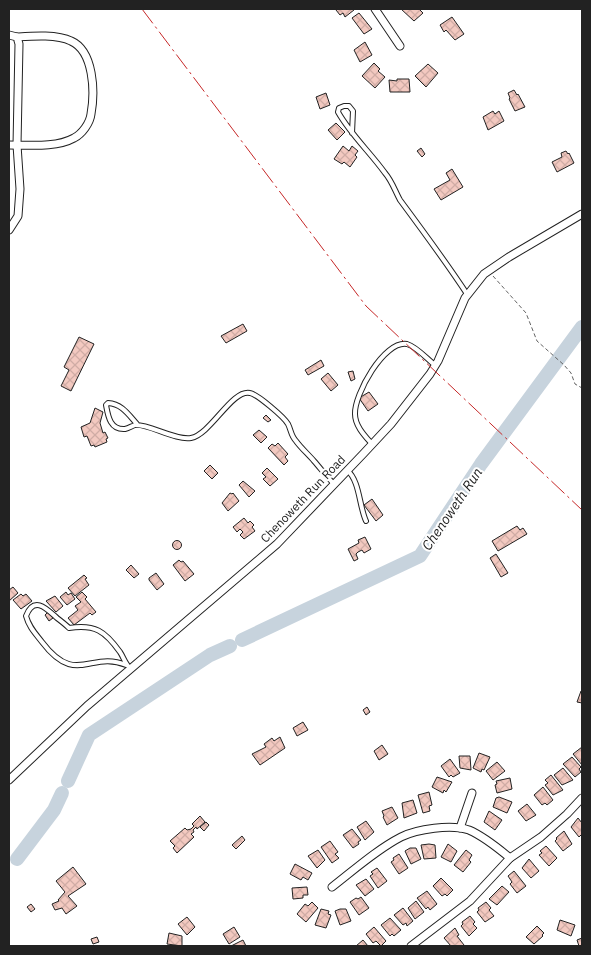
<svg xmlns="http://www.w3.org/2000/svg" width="591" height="955" font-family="'IBM Plex Sans',sans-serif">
<defs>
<pattern id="building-cross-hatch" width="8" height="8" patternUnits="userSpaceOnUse" patternTransform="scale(1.25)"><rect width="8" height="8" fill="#f3c9c0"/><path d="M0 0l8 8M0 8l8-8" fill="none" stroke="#d0aca5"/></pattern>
</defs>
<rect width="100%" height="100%" fill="#fff"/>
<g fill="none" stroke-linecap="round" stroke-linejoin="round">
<g stroke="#c7d3dd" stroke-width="14">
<path d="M242,640L420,556L481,464L582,327"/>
<path d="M68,781L89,735L210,655L230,646"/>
<path d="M17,859L54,810L62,793"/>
</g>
</g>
<g fill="url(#building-cross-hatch)" stroke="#222">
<path d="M337,9H353L354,10L345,17L343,13L340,15L336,10Z"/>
<path d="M401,9H419L423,13L414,21Z"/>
<path d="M359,13L372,29L364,34L352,18Z"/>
<path d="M452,17L464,34L455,40L446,30L444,32L440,25Z"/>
<path d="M365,42L372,55L360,62L354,50Z"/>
<path d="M374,63L380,69L378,71L385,77L375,88L362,76Z"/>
<path d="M428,64L438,73L426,87L415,76Z"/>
<path d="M397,79H409L410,92H390L389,80L397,81Z"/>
<path d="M514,90L517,95L518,94L525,107L515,111L509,99L510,98L508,93Z"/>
<path d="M326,93L330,105L320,109L316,97Z"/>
<path d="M493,111L495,114L499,111L504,121L488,130L483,117Z"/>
<path d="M336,123L345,132L337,140L328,130Z"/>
<path d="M343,146L349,151L352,146L358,151L355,155L357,157L350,167L344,162L342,164L334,159Z"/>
<path d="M421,148L425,154L422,157L417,151Z"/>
<path d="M566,151L568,154L569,153L574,163L557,172L552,162L562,157L561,153Z"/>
<path d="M452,169L463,187L441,200L434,189L450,180L446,173Z"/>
<path d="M243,324L247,331L226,343L221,336Z"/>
<path d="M79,337L94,344L71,391L61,386L69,370L64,367Z"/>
<path d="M321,360L324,366L308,375L305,370Z"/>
<path d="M353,371L355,379L351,381L348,372Z"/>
<path d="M328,373L338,385L331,391L321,379Z"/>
<path d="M369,392L378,404L368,411L359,398Z"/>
<path d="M95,408L103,412L100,423L103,433L105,432L108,438L106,439L107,442L95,447L94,445L91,446L87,436L84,437L81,427L90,423Z"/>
<path d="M266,415L271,420L268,422L263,418Z"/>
<path d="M259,430L267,437L261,443L253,435Z"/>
<path d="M278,443L288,454L285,457L288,461L284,465L268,448L272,444L275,446Z"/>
<path d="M210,465L218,473L212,479L204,471Z"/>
<path d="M267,468L278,479L270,486L263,479L266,477L262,473Z"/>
<path d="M243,481L255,491L249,497L239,485Z"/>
<path d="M230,493L232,494L233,493L239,501L228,511L222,503Z"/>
<path d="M372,499L383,515L376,521L364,505Z"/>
<path d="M244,518L248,523L250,521L254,525L252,527L255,531L244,539L240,535L243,532L240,529L237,532L233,527Z"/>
<path d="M517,526L520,530L523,528L527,534L498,551L492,541Z"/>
<path d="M365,537L371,549L364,553L362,550L358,552L356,554L358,559L354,561L348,549L359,543L358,540Z"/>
<circle cx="177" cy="545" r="4.5"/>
<path d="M496,554L508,573L501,577L490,558Z"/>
<path d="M179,560L181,562L183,561L194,574L185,581L173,565Z"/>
<path d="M131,565L139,574L134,578L126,570Z"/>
<path d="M156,573L164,584L157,590L149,580V578Z"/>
<path d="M84,575L87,578L85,579L89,585L75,596L68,588Z"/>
<path d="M13,587L18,593L9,601V590Z"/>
<path d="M66,592L68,595L71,593L75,599L67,605L60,597Z"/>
<path d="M82,592L87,597L85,599L96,612L92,615L90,613L74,625L68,618L78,610L75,606L81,602L76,597Z"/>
<path d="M21,594L23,596L26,594L32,601L21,609L13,600Z"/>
<path d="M55,596L63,606L56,612L46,601Z"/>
<path d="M48,612L53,618L49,621L45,615Z"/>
<path d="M581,691H582V703L577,702Z"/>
<path d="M367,707L370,712L366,715L363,710Z"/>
<path d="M303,722L308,730L297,736L293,728Z"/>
<path d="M280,737L285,748L260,765L252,754L266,747L264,744L272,738L274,741Z"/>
<path d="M382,745L388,754L379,760L374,751Z"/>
<path d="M582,747V765L573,754Z"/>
<path d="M479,753L490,757L484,770L482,769L481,772L473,768Z"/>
<path d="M459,756H470L471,770L460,768Z"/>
<path d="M572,757L581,767L579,769L581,772L575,777L563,764Z"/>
<path d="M450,759L460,773L453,777L451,775L449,777L441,766Z"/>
<path d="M497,762L505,771L493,780L486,771Z"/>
<path d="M563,768L573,780L562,785L554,775Z"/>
<path d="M551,775L563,790L553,795L545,785L548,783L545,780Z"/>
<path d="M437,777L452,782L446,792L444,790L443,793L432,787Z"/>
<path d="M510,778L512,789L497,793L495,785L497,784L496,781Z"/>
<path d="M543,787L553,800L547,805L545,803L542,805L534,795Z"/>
<path d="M429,792L432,805L429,806L430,811L423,813L418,795Z"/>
<path d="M499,797L512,802L507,813L493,807L496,798Z"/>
<path d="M413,800L417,813L404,818L402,803Z"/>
<path d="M527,804L536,815L526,821L518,811Z"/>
<path d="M392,807L398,818L387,825L383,817L384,816L382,811Z"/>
<path d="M489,811L502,820L495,830L484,822Z"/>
<path d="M200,816L205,822L197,829L196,827L193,830L194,832L191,834L194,837L177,853L173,848L175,846L170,841L185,828L187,830L191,829L194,826L192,824Z"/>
<path d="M578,818L582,823V834L579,837L571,827Z"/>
<path d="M366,821L374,832L365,840L357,827Z"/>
<path d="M206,822L209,825L204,831L200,827Z"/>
<path d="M352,829L361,840L358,842L359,844L353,848L343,835Z"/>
<path d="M564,831L572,844L563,851L555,841L557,839L556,838Z"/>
<path d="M242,836L245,840L236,849L232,845Z"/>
<path d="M330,841L338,852L335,854L339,858L332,863L321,847Z"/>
<path d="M429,844L435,845L436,858L424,859L421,845Z"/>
<path d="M448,844L457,851L451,862L441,857Z"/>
<path d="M546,846L557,858L549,866L539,855L542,853L540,851Z"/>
<path d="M410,848H416L421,859L411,864L405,851Z"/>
<path d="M318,850L325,860L317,868L308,856Z"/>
<path d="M466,850L472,855L469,860L471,862L463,872L454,865Z"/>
<path d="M399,854L408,868L399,874L391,862L394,860L393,858Z"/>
<path d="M529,859L539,871L531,878L522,868Z"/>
<path d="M295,864L312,873L308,880L303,877L301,880L290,874Z"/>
<path d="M73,867L86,884L68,896L77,906L66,914L62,908L55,910L52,904L59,901L58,900L65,892L56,881Z"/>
<path d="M377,868L387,881L378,888L370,876L373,874L371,872Z"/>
<path d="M514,871L526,886L517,893L510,884L512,882L508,876Z"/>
<path d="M441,878L453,890L447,896L445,894L442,896L433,886Z"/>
<path d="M366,879L374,889L365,896L356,885Z"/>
<path d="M502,886L509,892L497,905L489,899Z"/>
<path d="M307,887L308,895H303V898L293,899L292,888Z"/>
<path d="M427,891L437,904L430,910L428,907L426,909L417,898Z"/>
<path d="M361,897L369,908L359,915L350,902L356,898L358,899Z"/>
<path d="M416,901L424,912L415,919L408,908Z"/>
<path d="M312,902L318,908L306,922L297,914L305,904L308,906Z"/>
<path d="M486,902L491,908L489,910L494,916L485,922L477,912L479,910L478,908Z"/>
<path d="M31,904L35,909L31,912L27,907Z"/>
<path d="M403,908L413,921L407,926L406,923L403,925L394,915Z"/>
<path d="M321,909L329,911L328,914L331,915L326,928L315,925Z"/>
<path d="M340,909H346L351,921L340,925L335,911Z"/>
<path d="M470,916L475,922L473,924L477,928L469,936L461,926L463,924L462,922Z"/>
<path d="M187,917L195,927L187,935L178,924Z"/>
<path d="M390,918L401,930L394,936L392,934L390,936L381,925Z"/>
<path d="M560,920L575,925L571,936L557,930Z"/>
<path d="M537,926L544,933L542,935L543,936L534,944L526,937Z"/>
<path d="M234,927L240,937L229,944L223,934Z"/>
<path d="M374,927L386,941L381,946L376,941L373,943L366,934Z"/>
<path d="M455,928L459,935L457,936L464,945L463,946H451L444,938Z"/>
<path d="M169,933L182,936V946L167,944Z"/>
<path d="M97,937L99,942L93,944L91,939Z"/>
<path d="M582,938V946H579L577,940Z"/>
<path d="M243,940L246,946H231Z"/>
<path d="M363,940L368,946H356Z"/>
</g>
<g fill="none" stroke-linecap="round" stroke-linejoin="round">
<defs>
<g id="lane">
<path d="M352,133L353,111L349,106H344L339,108L338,112C351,135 370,152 385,173C392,181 395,191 400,200C423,231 446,262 467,294"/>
<path d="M137,424C128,414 122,404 108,403L106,405C108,416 110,430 125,429C129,428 132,426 135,425C147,423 176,441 191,438C211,434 232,389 250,393C257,394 284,417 288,424C291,430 291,436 296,441C301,448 308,454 314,461C321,469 327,477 334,484"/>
<path d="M372,444C365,436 355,426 355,414C354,395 384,340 407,344C417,347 427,359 435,365"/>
<path d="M347,470C360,481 359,506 366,521"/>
<path d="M126,665C91,650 76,687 42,642C35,633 29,627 26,616C34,595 47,609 57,618C61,621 65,624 69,628C95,624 105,631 120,652C124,658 125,664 131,669"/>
</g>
<g id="street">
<path d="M375,9L400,46"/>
<path d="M9,35L17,37L19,44L17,145L20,189L18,216L9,230"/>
<path d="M9,145C29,145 56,148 74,138C82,134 90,123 91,114C95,92 94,51 71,41C57,34 32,36 17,37"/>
<path d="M9,780L87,706L277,544L364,453L391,424L430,374L438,361L465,298L484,274L509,257L582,214"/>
<path d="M460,828L472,793"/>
<path d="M332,887C354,870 376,850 401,837C417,829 451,824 469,830C483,836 498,848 510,858"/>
<path d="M411,946L470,901L510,858L541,837L567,814L582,798"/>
</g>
</defs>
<use href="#lane" stroke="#222" stroke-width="6"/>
<use href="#street" stroke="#222" stroke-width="9"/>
<path stroke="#646464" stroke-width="1" stroke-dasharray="4 2.5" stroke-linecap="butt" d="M493,276L526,313L537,341L564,365L571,373L575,384L582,388"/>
<use href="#lane" stroke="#fff" stroke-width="4"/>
<use href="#street" stroke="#fff" stroke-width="7"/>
<path stroke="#c62828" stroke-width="1" stroke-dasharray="18 4 2.5 4" stroke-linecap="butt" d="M142,9L366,306L582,510"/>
</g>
<g text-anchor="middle" stroke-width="4" stroke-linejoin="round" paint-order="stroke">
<g font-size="12" fill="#222" stroke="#fff">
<text transform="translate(303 499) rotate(-46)" y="4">Chenoweth Run Road</text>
</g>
<g font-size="14" font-style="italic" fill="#222" stroke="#fff">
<text transform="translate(452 509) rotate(-56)" y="5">Chenoweth Run</text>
</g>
</g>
<rect width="591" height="955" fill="none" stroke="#222222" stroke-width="20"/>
</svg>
